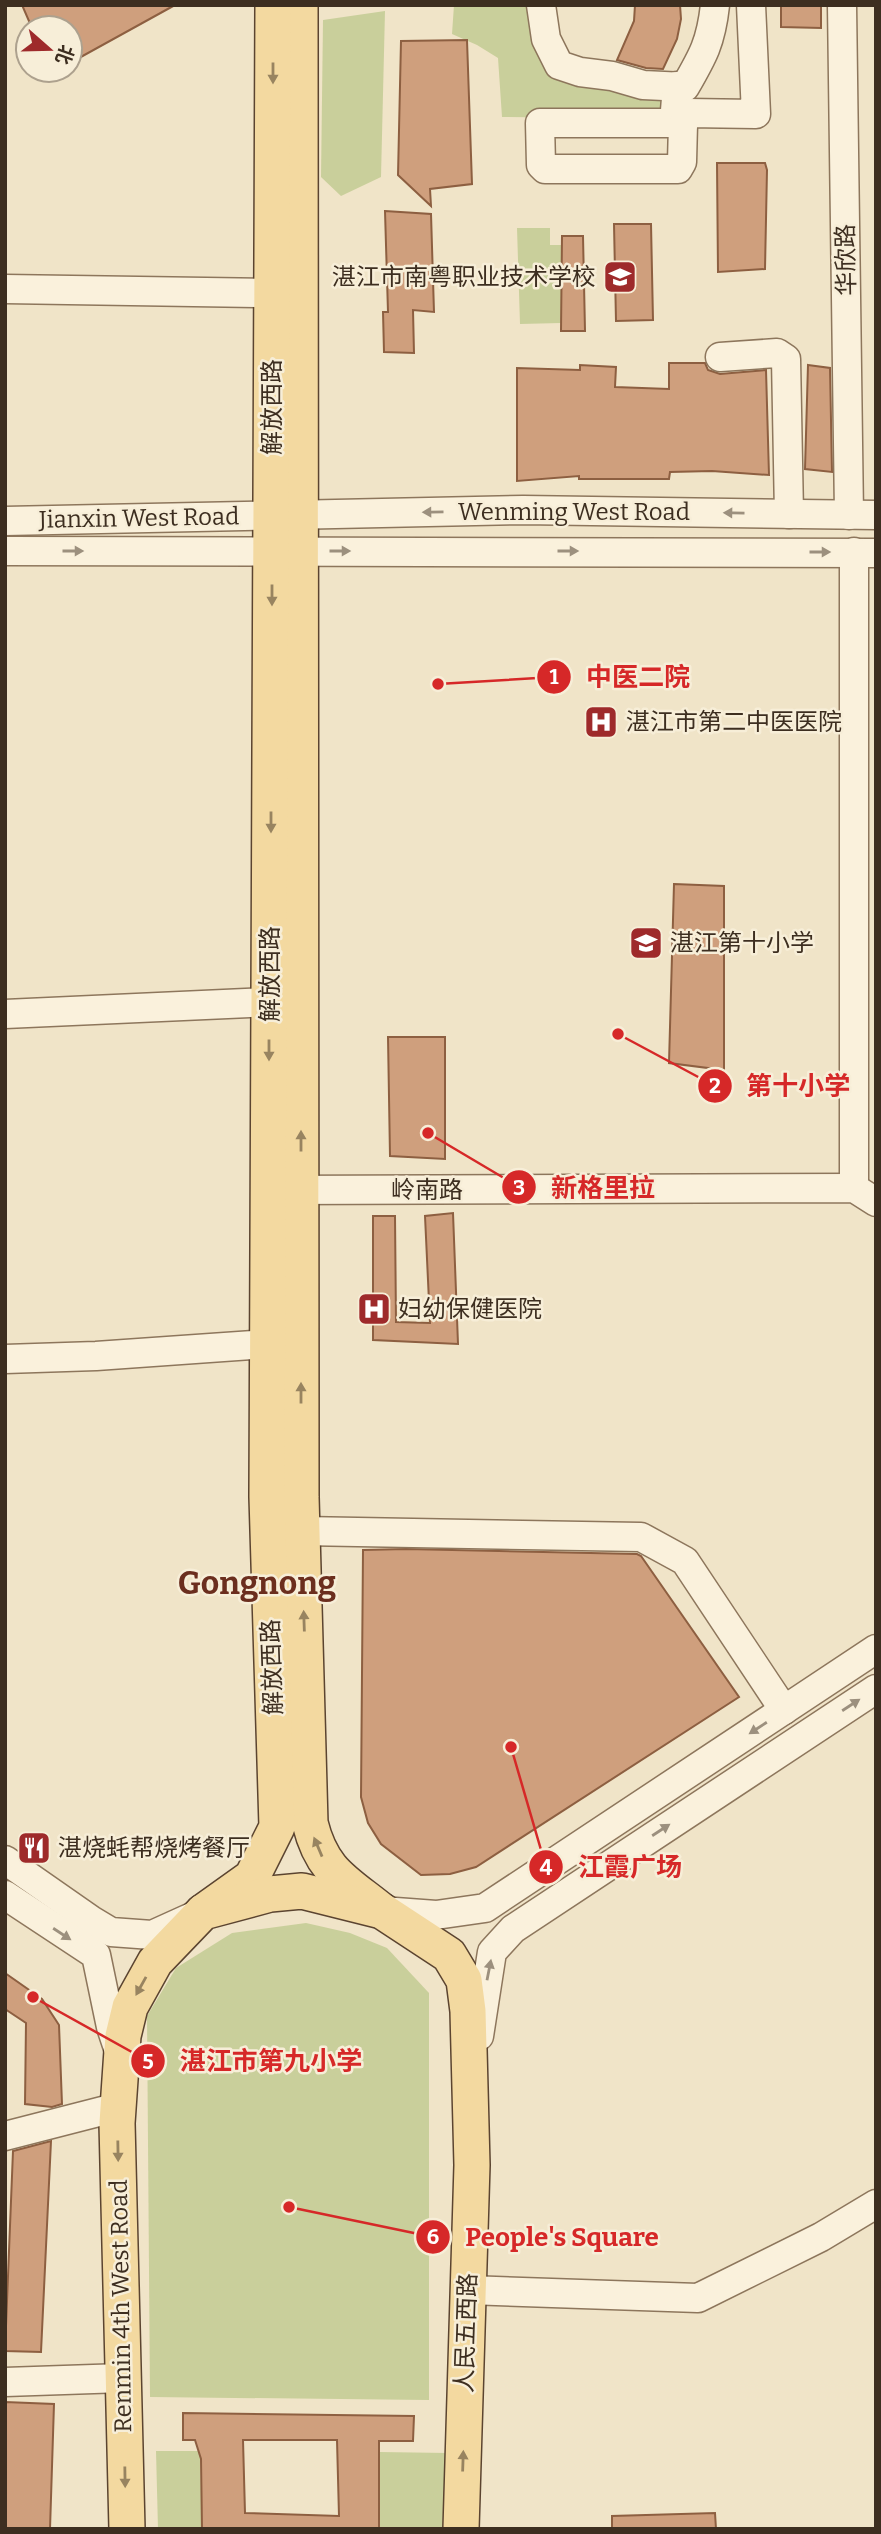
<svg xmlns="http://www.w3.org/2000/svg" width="881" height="2534" font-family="Bitter,'Noto Sans SC',serif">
<rect width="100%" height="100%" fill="#f0e4c8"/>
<g fill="#c9cf9b">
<path d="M454,5L533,7L548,68L664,94L667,119L502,117L498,58L477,45L452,34Z"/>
<path d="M385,11L381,177L341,196L321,177L323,20Z"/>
<path d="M517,228H550V245H562L561,323L520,324Z"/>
<path d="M306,1923L350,1933L387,1948L429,1993V2400L150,2397L147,2016L176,1968L232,1933Z"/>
<path d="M156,2451H200L202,2529H158Z"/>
<path d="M379,2452L449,2453L447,2529H379Z"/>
</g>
<g fill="#cf9f7d" stroke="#8d5f41" stroke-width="2" fill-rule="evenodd">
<path d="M22,5H175L70,63V28H32Z"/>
<path d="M635,5H680L681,19L677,39L663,69L646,68L617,60L634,21Z"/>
<path d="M781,5H821V28L781,27Z"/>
<path d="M467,40L472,184L430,189L431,206L398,175L401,41Z"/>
<path d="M717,163H765L767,170L765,269L718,272Z"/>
<path d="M385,211L431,214L434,312L413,310L414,353L384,352L383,312H388Z"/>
<path d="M614,224H651L653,320L616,321Z"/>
<path d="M562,236H583L585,331H561Z"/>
<path d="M669,363H705L708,370L720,374L766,370L769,475L712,471L670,472L669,479H579V476L517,481V368L580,370V365L616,367L615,387L669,389Z"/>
<path d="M808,365L830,368L832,472L805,469Z"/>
<path d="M674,884L724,886V1070L669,1063Z"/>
<path d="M388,1037H445V1159L390,1156Z"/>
<path d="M453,1213L458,1344L373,1340V1216H395L396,1322L430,1323L425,1216Z"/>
<path d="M406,1549L637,1554L641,1556L739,1697L476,1867L450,1874L421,1875L381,1844L368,1823L361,1797L363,1550Z"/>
<path d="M5,1973L42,1999L59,2025L62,2104L52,2107L25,2104L26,2023L5,2009Z"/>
<path d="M51,2141L41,2352L5,2351L13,2151Z"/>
<path d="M5,2402L54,2404L50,2529H5Z"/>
<path d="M183,2413L414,2416L413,2441H379V2529H202L201,2459L195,2440H183ZM243,2440H337L339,2516L245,2513Z"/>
<path d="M715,2513L716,2529H612V2516Z"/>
</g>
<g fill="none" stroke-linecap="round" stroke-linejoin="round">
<defs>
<g id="minor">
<path d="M541,5L546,39L559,65L580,72L612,76L643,85L685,87C703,56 711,42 715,5"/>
<path d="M842,5L849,515"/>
<path d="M674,123L683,124L682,162L678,169H545L541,165L540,123H674L677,86"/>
<path d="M683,124L688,113L756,114L751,5"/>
<path d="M5,289L264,293"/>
<path d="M720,357L777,353L786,359L789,514"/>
<path d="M5,521L523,510L876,515"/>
<path d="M5,551L876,553"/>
<path d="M5,1014L270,1002"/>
<path d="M854,1188V552"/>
<path d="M281,1190L854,1188L876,1202"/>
<path d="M5,1359L96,1356L268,1344"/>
<path d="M302,1531L641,1537L685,1561L784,1710"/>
<path d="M5,1860L91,1920L111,1932L152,1935L194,1916"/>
<path d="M5,1895L96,1955L111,2027L120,2054"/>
<path d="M382,1911L436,1915L485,1908L876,1649"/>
<path d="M479,2036L492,1952L513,1929L876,1689"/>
<path d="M5,2136L118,2107"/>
<path d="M468,2290L698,2298L821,2237L876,2204"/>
<path d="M5,2382L123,2378"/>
</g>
<g id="major">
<path d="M300,5L301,1497L310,1823C322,1872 345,1881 382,1911"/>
<path d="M203,1912L252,1877L277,1827L267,1497L273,5"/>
<path d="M127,2529L117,2123L123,2036L130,2007L155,1962L203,1912L270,1894L302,1891L382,1911L449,1955L464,1980L468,2011L472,2165L461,2529"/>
</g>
</defs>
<use href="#minor" stroke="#8d765c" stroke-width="31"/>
<use href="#major" stroke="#5b4430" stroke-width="38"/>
<use href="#minor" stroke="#faf1dc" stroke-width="28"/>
<use href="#major" stroke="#f3d9a0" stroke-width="35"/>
</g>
<defs><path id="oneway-solid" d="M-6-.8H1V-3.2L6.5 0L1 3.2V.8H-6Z" transform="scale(1.75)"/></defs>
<g fill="#988460">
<use href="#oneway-solid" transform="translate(273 73) rotate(90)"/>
<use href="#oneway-solid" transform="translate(272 595) rotate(90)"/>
<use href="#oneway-solid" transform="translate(271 822) rotate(90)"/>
<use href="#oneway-solid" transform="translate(269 1050) rotate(90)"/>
<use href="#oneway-solid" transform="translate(301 1141) rotate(-90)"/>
<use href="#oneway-solid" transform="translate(301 1393) rotate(-90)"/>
<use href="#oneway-solid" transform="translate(304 1621) rotate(-92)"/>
<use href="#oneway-solid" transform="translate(318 1847) rotate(-113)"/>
<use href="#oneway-solid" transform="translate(141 1986) rotate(119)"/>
<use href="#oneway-solid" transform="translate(118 2151) rotate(89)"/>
<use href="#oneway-solid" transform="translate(463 2461) rotate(-88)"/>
<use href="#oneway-solid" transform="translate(125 2477) rotate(89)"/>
</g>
<g fill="#9c907e">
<use href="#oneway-solid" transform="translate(433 512) rotate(179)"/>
<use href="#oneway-solid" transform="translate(734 513) rotate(-179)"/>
<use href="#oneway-solid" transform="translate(73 551)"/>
<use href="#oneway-solid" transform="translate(340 551)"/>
<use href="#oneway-solid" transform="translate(568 551)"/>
<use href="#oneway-solid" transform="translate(820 552)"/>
<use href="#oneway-solid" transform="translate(851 1705) rotate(-33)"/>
<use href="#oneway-solid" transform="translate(758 1728) rotate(147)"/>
<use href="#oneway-solid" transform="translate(661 1830) rotate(-33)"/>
<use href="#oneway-solid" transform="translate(62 1934) rotate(33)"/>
<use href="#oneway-solid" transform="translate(489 1970) rotate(-79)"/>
</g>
<defs>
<symbol id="school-square" viewBox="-11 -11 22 22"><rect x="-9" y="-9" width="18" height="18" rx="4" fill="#9e2a2b" stroke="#f7eed8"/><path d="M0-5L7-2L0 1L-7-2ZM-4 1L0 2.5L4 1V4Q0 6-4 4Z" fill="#fff"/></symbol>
<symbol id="hospital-square" viewBox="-11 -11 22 22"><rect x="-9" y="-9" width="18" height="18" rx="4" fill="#9e2a2b" stroke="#f7eed8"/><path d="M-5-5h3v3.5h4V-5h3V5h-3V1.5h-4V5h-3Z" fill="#fff"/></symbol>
<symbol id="restaurant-square" viewBox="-11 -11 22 22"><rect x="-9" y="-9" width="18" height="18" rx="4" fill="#9e2a2b" stroke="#f7eed8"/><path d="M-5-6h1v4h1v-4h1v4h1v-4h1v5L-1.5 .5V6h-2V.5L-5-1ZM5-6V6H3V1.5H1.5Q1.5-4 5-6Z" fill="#fff"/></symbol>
</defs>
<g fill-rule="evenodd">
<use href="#school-square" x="601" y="258" width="38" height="38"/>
<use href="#hospital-square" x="582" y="703" width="38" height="38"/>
<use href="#school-square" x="627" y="924" width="38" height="38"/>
<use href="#hospital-square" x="355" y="1290" width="38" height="38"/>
<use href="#restaurant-square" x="15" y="1829" width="38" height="38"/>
</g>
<g text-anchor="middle" stroke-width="5" stroke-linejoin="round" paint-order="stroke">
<g font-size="24" fill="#3d2e20" stroke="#f7eed8">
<text transform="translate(846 260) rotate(-91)" y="8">华欣路</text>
<text transform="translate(272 407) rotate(-90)" y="8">解放西路</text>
<text x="574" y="520">Wenming West Road</text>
<text transform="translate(139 518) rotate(-1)" y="8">Jianxin West Road</text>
<text transform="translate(270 974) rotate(-90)" y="8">解放西路</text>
<text x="427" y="1198">岭南路</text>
<text transform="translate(272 1667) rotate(-92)" y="8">解放西路</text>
<text transform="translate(121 2306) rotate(-91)" y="8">Renmin 4th West Road</text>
<text transform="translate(466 2333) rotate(-88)" y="8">人民五西路</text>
</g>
<g font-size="24" fill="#3d2e20" stroke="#f7eed8" text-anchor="start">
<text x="596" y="285" text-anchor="end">湛江市南粤职业技术学校</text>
<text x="626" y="730">湛江市第二中医医院</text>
<text x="670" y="951">湛江第十小学</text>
<text x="398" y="1317">妇幼保健医院</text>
<text x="58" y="1856">湛烧蚝帮烧烤餐厅</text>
</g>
<g font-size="32" font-weight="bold" fill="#6b2e1e" stroke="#f7eed8">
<text x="257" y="1594">Gongnong</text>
</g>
</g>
<path fill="none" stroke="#d62828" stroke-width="2.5" d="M438 684L554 677M618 1034L715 1086M428 1133L519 1187M511 1747L546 1867M33 1997L148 2061M289 2207L433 2237"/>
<g fill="#d62828" stroke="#f7eed8" stroke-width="2.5">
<circle cx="438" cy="684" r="7"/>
<circle cx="618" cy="1034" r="7"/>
<circle cx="428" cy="1133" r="7"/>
<circle cx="511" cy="1747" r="7"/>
<circle cx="33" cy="1997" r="7"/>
<circle cx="289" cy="2207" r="7"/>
<circle cx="554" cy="677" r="18"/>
<circle cx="715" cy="1086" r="18"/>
<circle cx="519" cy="1187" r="18"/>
<circle cx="546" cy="1867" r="18"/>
<circle cx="148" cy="2061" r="18"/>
<circle cx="433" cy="2237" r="18"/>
</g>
<g font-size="21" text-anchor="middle" font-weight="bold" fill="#fff">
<text x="554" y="684">1</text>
<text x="715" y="1093">2</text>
<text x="519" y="1195">3</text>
<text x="546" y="1875">4</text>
<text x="148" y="2069">5</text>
<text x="433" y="2244">6</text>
</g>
<g font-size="26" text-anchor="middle" font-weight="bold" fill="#d62828" stroke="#f7eed8" stroke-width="5" stroke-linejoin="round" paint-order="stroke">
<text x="638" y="686">中医二院</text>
<text x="798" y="1095">第十小学</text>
<text x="603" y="1197">新格里拉</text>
<text x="630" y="1876">江霞广场</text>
<text x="271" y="2070">湛江市第九小学</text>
<text x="562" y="2246">People's Square</text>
</g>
<rect width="881" height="2534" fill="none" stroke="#3d2e20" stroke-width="14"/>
<g transform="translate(49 49) rotate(110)"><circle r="33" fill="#f7eed8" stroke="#ada18e" stroke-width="2"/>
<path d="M0-5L12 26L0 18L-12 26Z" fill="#9e2a2b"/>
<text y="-10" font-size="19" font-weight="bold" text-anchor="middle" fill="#3d2e20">北</text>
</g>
</svg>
